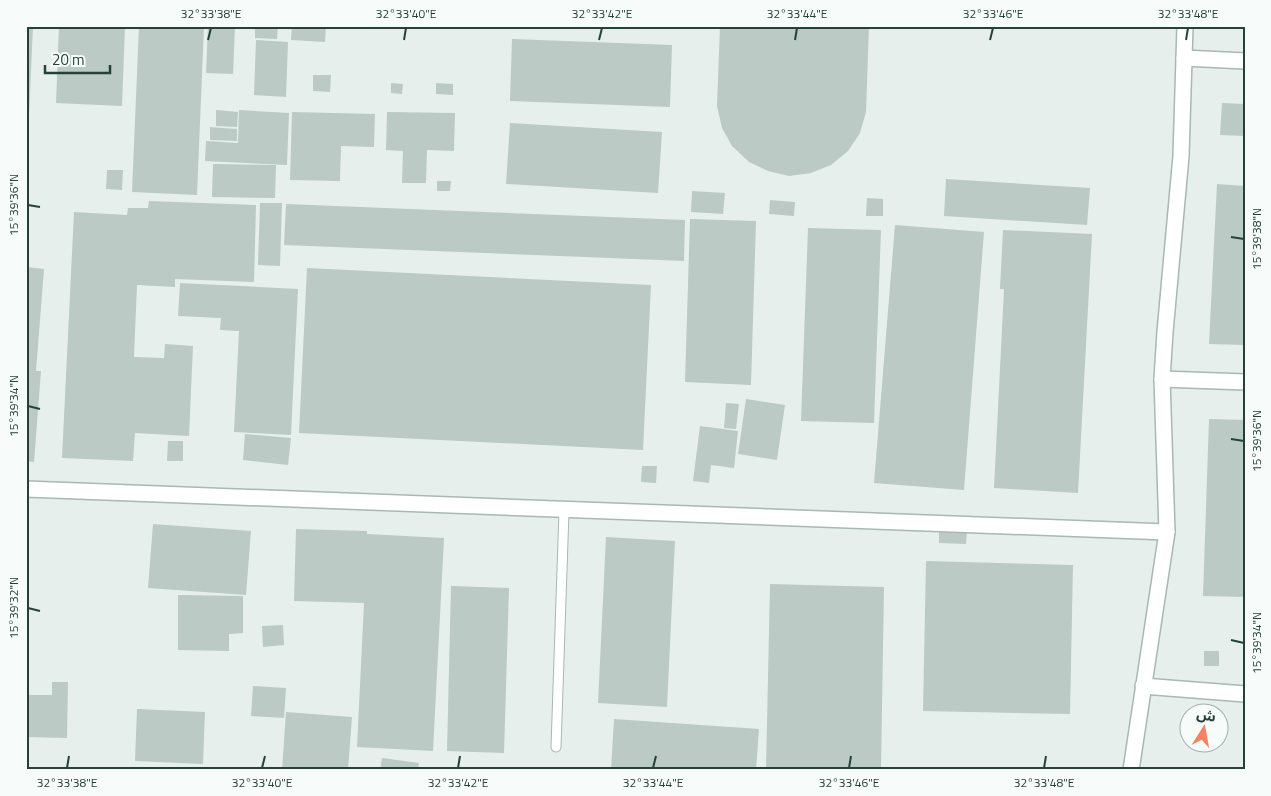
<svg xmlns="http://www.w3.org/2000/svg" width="1271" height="796" font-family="'Titillium Web','Noto Sans Arabic',sans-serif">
<rect width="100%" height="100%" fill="#e6efeb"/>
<g fill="#bbcac4">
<path d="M26,26H33L29,115H26Z"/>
<path d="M59,26H125L122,106L56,103Z"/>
<path d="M139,26H204L197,195L132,192Z"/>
<path d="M208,26H235L233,74L206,73Z"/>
<path d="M255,26H278L277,39L255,38Z"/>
<path d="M292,26H326L325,42L291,40Z"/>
<path d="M720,26H869L866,112L860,133L848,151L831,165L811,173L789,176L768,171L749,162L732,146L722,128L717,106Z"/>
<path d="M512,39L672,45L670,107L510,101Z"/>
<path d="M256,40L288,42L286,97L254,95Z"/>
<path d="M313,75H331L330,92L313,91Z"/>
<path d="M391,83L403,84L402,94L391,93Z"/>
<path d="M436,83L453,84V95L436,94Z"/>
<path d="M1222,103L1245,104V136L1220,135Z"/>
<path d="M216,110L238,112L237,127L216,126Z"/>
<path d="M239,110L289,113L287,165L205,161L206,141L238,143Z"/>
<path d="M292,112L375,114L374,147L341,146L340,181L290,180Z"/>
<path d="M387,112L455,113L454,151L427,150L426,183H402L403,151L386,150Z"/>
<path d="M26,121H29L28,166H26Z"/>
<path d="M510,123L662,132L658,193L506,184Z"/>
<path d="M210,127L237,129V141L210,140Z"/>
<path d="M213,164L276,165L275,198L212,197Z"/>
<path d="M107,170H123L122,190L106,189Z"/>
<path d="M946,179L1090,188L1087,225L944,216Z"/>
<path d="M437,181H451L450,191H437Z"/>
<path d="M1217,184L1245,186V345L1209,344Z"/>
<path d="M692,191L725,193L723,214L691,212Z"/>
<path d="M867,198L883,199V216H866Z"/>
<path d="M770,200L795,202L794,216L769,214Z"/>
<path d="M149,201L256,205L254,282L175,279V287L137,285L134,357L164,358L165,344L193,346L189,436L135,433L133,461L62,458L74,212L127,215L128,208H148Z"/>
<path d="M260,203H282L280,266L258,265Z"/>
<path d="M286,204L685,220L684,261L284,245Z"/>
<path d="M690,219L756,221L751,385L685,382Z"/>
<path d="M895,225L984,232L964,490L874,483Z"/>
<path d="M808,228L881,230L874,423L801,421Z"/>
<path d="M1003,230L1092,234L1078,493L994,488L1004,289H1000Z"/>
<path d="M26,267L44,269L36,371H41L34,462L26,461Z"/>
<path d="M307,268L651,285L643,450L299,433Z"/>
<path d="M180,283L298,289L291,435L234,432L239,331L220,330L221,318L178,316Z"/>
<path d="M746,399L785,405L777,460L738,454Z"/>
<path d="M726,403L739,404L736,429L724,428Z"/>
<path d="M1209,419L1245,420V597L1203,596Z"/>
<path d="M700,426L738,431L734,468L711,465L709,483L693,481Z"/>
<path d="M245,434L291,438L288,465L243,460Z"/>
<path d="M168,441H183V461H167Z"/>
<path d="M642,466H657L656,483L641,482Z"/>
<path d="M153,524L251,531L246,595L148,588Z"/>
<path d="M296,529L367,531V534L444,538L433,751L357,747L364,603L294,601Z"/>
<path d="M939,530L967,531L966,544L939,543Z"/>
<path d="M606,537L675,541L667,707L598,703Z"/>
<path d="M926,561L1073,565L1070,714L923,711Z"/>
<path d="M770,584L884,587L881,770H766Z"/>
<path d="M451,586L509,588L504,753L447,751Z"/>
<path d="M178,595L243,596V633L229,634V651L178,650Z"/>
<path d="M283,625L284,645L263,647L262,626Z"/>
<rect x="1204" y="651" width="15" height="15"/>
<path d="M52,682H68L67,738L26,737V695H52Z"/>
<path d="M253,686L286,688L284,718L251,716Z"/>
<path d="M137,709L205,712L203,764L135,761Z"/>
<path d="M286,712L352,717L348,770H282Z"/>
<path d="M614,719L759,729L756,770H611Z"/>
<path d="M382,758L419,763L418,770H380Z"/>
</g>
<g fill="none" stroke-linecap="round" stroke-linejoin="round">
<defs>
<path id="lane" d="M556,747L564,511"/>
<g id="street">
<path d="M1184,58L1245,61"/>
<path d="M1162,379L1245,382"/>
<path d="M26,489L1167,532"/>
<path d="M1143,686L1245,694"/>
<path d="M1131,770L1167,532L1162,379L1165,332L1181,156L1185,26"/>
</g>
</defs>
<use href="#lane" stroke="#a8b8b2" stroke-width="11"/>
<use href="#street" stroke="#a8b8b2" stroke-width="18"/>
<use href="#lane" stroke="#fff" stroke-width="9"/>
<use href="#street" stroke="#fff" stroke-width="15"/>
</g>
<path fill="none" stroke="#24423a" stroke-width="2" d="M208,40L211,28M404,40L406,28M599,40L602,28M795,40L797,28M990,40L993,28M1186,40L1188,28M28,205L40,207M1231,237L1244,239M28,406L40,409M1231,439L1244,441M28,608L40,611M1231,640L1244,643M67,768L69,756M262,768L265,756M458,768L460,756M653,768L656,756M849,768L851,756M1044,768L1046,756"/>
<rect width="1271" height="796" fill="none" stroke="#f7fbf9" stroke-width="55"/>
<g transform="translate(1204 728) rotate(11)"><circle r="24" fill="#f7fbf9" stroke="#a3b1ad"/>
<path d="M0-4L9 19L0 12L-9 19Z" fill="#f4845f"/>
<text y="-8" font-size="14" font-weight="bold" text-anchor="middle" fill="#24423a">ش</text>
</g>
<path d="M45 65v8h65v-8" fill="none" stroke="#24423a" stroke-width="2.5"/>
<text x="52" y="65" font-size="15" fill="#24423a" stroke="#f7fbf9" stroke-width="4" paint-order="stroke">20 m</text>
<rect x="28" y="28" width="1216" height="740" fill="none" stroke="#24423a" stroke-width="2"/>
<g font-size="12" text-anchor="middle" fill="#24423a">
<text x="211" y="18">32°33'38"E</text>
<text x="406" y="18">32°33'40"E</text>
<text x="602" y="18">32°33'42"E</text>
<text x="797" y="18">32°33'44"E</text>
<text x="993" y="18">32°33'46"E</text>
<text x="1188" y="18">32°33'48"E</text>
<text transform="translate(14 205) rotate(-90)" y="4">15°39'36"N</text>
<text transform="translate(1257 239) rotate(-90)" y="4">15°39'38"N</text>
<text transform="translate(14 406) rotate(-90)" y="4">15°39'34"N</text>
<text transform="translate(1257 441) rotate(-90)" y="4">15°39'36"N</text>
<text transform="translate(14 608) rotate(-90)" y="4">15°39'32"N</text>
<text transform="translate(1257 643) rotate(-90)" y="4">15°39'34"N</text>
<text x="67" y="787">32°33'38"E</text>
<text x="262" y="787">32°33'40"E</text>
<text x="458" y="787">32°33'42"E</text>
<text x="653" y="787">32°33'44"E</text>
<text x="849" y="787">32°33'46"E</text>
<text x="1044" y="787">32°33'48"E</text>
</g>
</svg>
